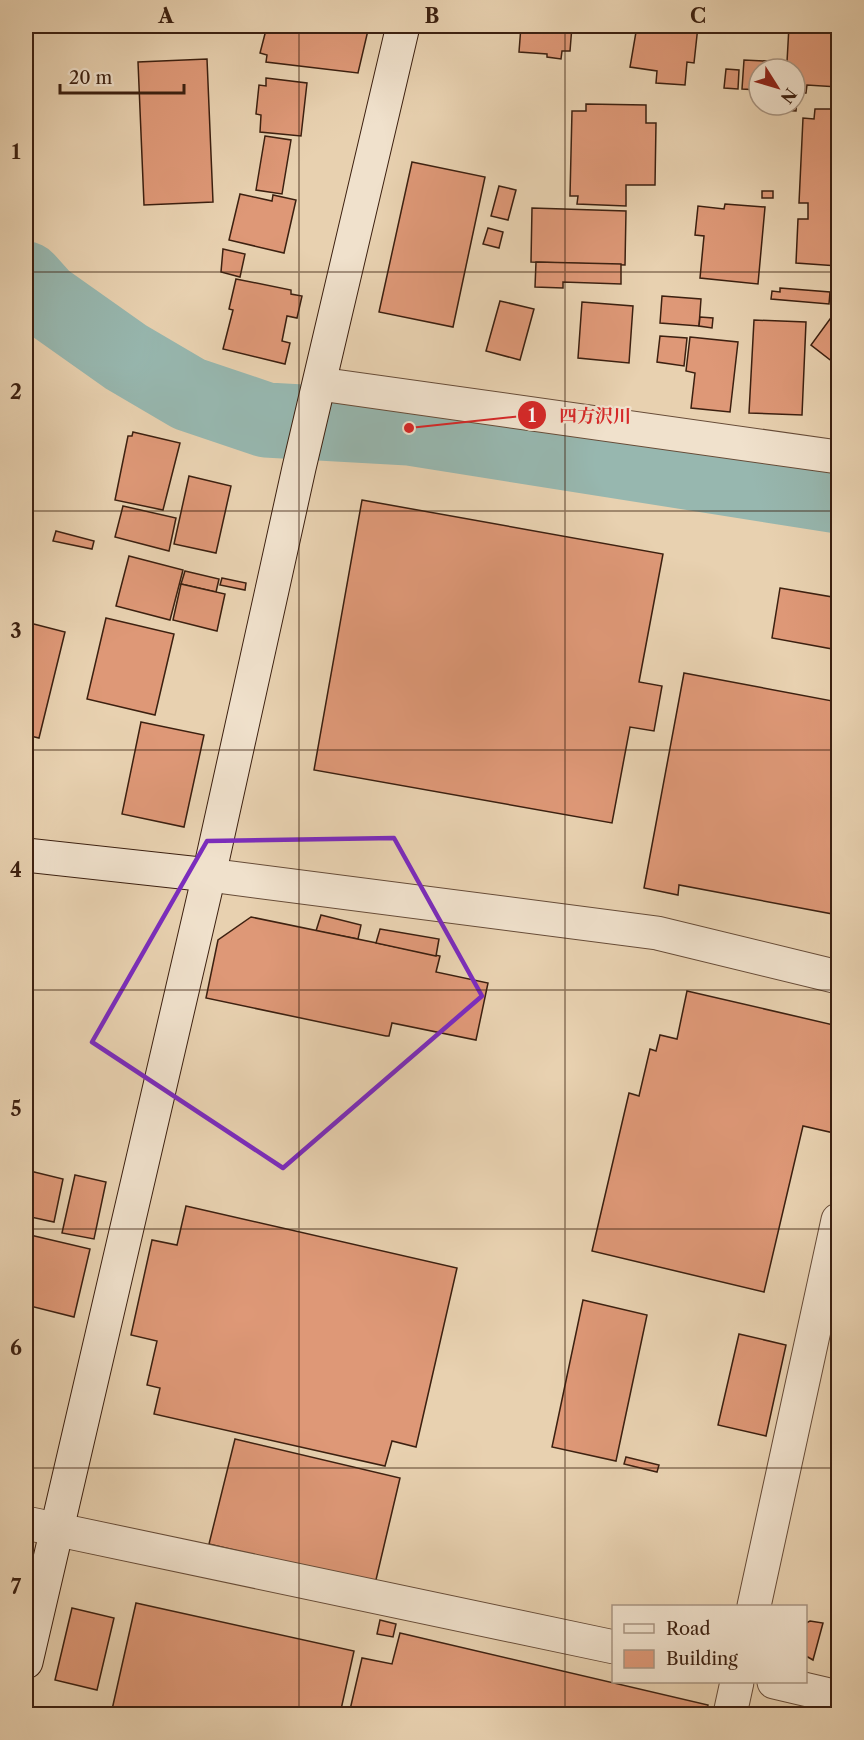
<svg xmlns="http://www.w3.org/2000/svg" width="864" height="1740" font-family="'Libre Caslon Text','Noto Serif JP',serif">
<rect width="100%" height="100%" fill="#e8d1b0"/>
<filter id="stains"><feTurbulence type="fractalNoise" baseFrequency=".00333" numOctaves="4"/><feColorMatrix values="0 0 0 0 .2 0 0 0 0 .09 0 0 0 0 .02 0 0 0 .5 -.17"/></filter>
<radialGradient id="worn" r=".72"><stop offset=".6" stop-color="#630" stop-opacity="0"/><stop offset="1" stop-color="#630" stop-opacity=".3"/></radialGradient>
<g fill="none" stroke-linecap="round" stroke-linejoin="round">
<path stroke="#97b7af" stroke-width="75" d="M26,279L44,299L126,357L189,394L266,420L409,428L838,496"/>
</g>
<g fill="#de9877" stroke="#3c2010" stroke-width="1.5">
<path d="M267,26H369L358,73L266,62L267,55L260,53Z"/>
<path d="M491,26H511V30L491,28Z"/>
<path d="M521,26H572L570,51H562L561,59L547,57V54L519,52Z"/>
<path d="M637,26H698L694,63L687,62L685,85L656,83L657,71L630,67Z"/>
<path d="M789,26H838V87L807,85L806,93H795V69H759V90L742,89L744,60L787,62Z"/>
<path d="M207,59L213,202L144,205L138,62Z"/>
<path d="M726,69L739,70L738,89L724,88Z"/>
<path d="M266,78L307,83L301,136L260,132L261,115L256,114L259,85L266,86Z"/>
<path d="M795,99H797L796,111L779,110V105H795Z"/>
<path d="M836,101H838V266L796,263L798,219H808V203H799L803,118L814,119L815,109H835Z"/>
<path d="M586,104L646,105V123H656L655,185H626V206L577,204L578,196H570L572,111H586Z"/>
<path d="M265,136L291,140L282,194L256,190Z"/>
<path d="M412,162L485,177L453,327L379,312Z"/>
<path d="M499,186L516,190L508,220L491,216Z"/>
<rect x="762" y="191" width="11" height="7"/>
<path d="M240,194L272,201L273,195L296,200L284,253L229,240Z"/>
<path d="M725,204L765,207L758,284L700,278L704,236L695,235L698,206L724,209Z"/>
<path d="M532,208L626,211L625,265L531,262Z"/>
<path d="M488,228L503,232L499,248L483,244Z"/>
<path d="M223,249L245,254L240,277L221,272Z"/>
<path d="M536,262L621,264V284L563,282V288L535,287Z"/>
<path d="M236,279L291,290V294L302,296L297,318L287,316L282,341L290,343L285,364L223,349L233,310L229,309Z"/>
<path d="M780,288L830,292L829,304L771,299L772,291L780,292Z"/>
<path d="M662,296L701,299L699,326L660,323Z"/>
<path d="M500,301L534,309L520,360L486,351Z"/>
<path d="M582,302L633,306L629,363L578,358Z"/>
<path d="M838,308V366L811,345Z"/>
<path d="M700,317L713,318L712,328L699,326Z"/>
<path d="M754,320L806,322L802,415L749,413Z"/>
<path d="M660,336L687,338L684,366L657,362Z"/>
<path d="M690,337L738,342L730,412L691,408L695,373L686,371Z"/>
<path d="M133,432L180,443L163,510L115,500L128,436H132Z"/>
<path d="M189,476L231,486L216,553L174,544Z"/>
<path d="M362,500L663,554L639,682L662,686L654,731L630,727L612,823L314,770Z"/>
<path d="M123,506L176,518L169,551L115,537Z"/>
<path d="M56,531L94,541L92,549L53,541Z"/>
<path d="M129,556L183,570L170,620L116,606Z"/>
<path d="M185,571L219,579L216,592L181,584Z"/>
<path d="M222,578L246,583L245,590L220,585Z"/>
<path d="M181,584L225,594L217,631L173,620Z"/>
<path d="M780,588L838,598V650L772,638Z"/>
<path d="M106,618L174,634L155,715L87,699Z"/>
<path d="M26,622L65,632L39,738L26,735Z"/>
<path d="M684,673L838,702V915L679,885L678,895L644,888Z"/>
<path d="M141,722L204,735L184,827L122,814Z"/>
<path d="M321,915L361,925L358,939L316,931Z"/>
<path d="M251,917L440,956L436,972L488,983L476,1040L392,1023L389,1036H386L206,998L218,940Z"/>
<path d="M380,929L439,939L436,956L376,943Z"/>
<path d="M687,991L838,1026V1112L834,1133L803,1126L764,1292L592,1251L629,1093L639,1096L650,1049L656,1051L660,1035L677,1039Z"/>
<path d="M26,1170L63,1179L54,1222L26,1216Z"/>
<path d="M75,1175L106,1182L94,1239L62,1233Z"/>
<path d="M186,1206L457,1268L416,1447L392,1441L385,1466L154,1414L160,1388L147,1385L157,1341L131,1335L152,1240L177,1245Z"/>
<path d="M26,1234L90,1249L74,1317L26,1305Z"/>
<path d="M583,1300L647,1315L616,1461L552,1447Z"/>
<path d="M739,1334L786,1345L766,1436L718,1425Z"/>
<path d="M26,1437L33,1439L26,1472Z"/>
<path d="M235,1439L400,1478L375,1584L209,1544Z"/>
<path d="M626,1457L659,1465L657,1472L624,1464Z"/>
<path d="M136,1603L354,1651L340,1714H111Z"/>
<path d="M72,1608L114,1618L97,1690L55,1680Z"/>
<path d="M380,1620L396,1624L393,1637L377,1634Z"/>
<path d="M810,1621L823,1623L813,1660L806,1656V1623Z"/>
<path d="M400,1633L708,1705L706,1714H349L362,1658L392,1664Z"/>
</g>
<g fill="none" stroke-linecap="round" stroke-linejoin="round">
<defs>
<g id="street">
<path d="M320,384L838,457"/>
<path d="M209,875L657,933L838,977"/>
<path d="M26,1523L614,1647"/>
<path d="M754,1606L838,1220"/>
<path d="M774,1682L838,1697"/>
<path d="M730,1714L737,1682"/>
</g>
<g id="secondary">
<path d="M26,855L209,875"/>
<path d="M26,1662L209,875L299,468L403,26"/>
</g>
</defs>
<use href="#street" stroke="#674c38" stroke-width="35"/>
<use href="#secondary" stroke="#3c2010" stroke-width="35"/>
<use href="#street" stroke="#f0e1cc" stroke-width="33"/>
<use href="#secondary" stroke="#f0e1cc" stroke-width="33"/>
</g>
<path fill="none" stroke="#7b2cbf" stroke-width="4.5" stroke-linejoin="round" d="M394,838L482,996L283,1168L92,1042L207,841Z"/>
<path fill="none" stroke="#3c2010" stroke-width="1.5" stroke-opacity="0.55" d="M299,26V1714M565,26V1714M26,272H838M26,511H838M26,750H838M26,990H838M26,1229H838M26,1468H838"/>
<path fill="none" stroke="#d62828" stroke-width="2" d="M409 428L532 415"/>
<g fill="#d62828" stroke="#f0e1cc" stroke-width="2">
<circle cx="409" cy="428" r="6"/>
<circle cx="532" cy="415" r="15"/>
</g>
<g font-size="18" text-anchor="middle" font-weight="bold" fill="#fff">
<text x="532" y="422">1</text>
</g>
<g font-size="18" text-anchor="middle" font-weight="bold" fill="#d62828" stroke="#f0e1cc" stroke-width="4.5" stroke-linejoin="round" paint-order="stroke">
<text x="595" y="422">四方沢川</text>
</g>
<rect width="864" height="1740" fill="none" stroke="#e8d1b0" stroke-width="66"/>
<rect x="612" y="1605" width="195" height="78" fill="#f0e1cc" stroke="#a89481" stroke-width="1.5"/>
<rect x="624" y="1624" width="30" height="9" fill="#f0e1cc" stroke="#a89481" stroke-width="1.5"/>
<text x="666" y="1635" font-size="18" fill="#3c2010">Road</text>
<rect x="624" y="1650" width="30" height="18" fill="#de9877" stroke="#a89481" stroke-width="1.5"/>
<text x="666" y="1665" font-size="18" fill="#3c2010">Building</text>
<g transform="translate(777 87) rotate(127)"><circle r="28" fill="#f0e1cc" stroke="#a89481" stroke-width="1.5"/>
<path d="M0-4.5L10 22L0 15L-10 22Z" fill="#8f2418"/>
<text y="-9" font-size="16" font-weight="bold" text-anchor="middle" fill="#3c2010">N</text>
</g>
<path d="M60 84v9h124v-9" fill="none" stroke="#3c2010" stroke-width="3"/>
<text x="69" y="84" font-size="18" fill="#3c2010" stroke="#f0e1cc" stroke-width="4.5" paint-order="stroke">20 m</text>
<rect x="33" y="33" width="798" height="1674" fill="none" stroke="#3c2010" stroke-width="2"/>
<g font-size="20" text-anchor="middle" font-weight="bold" fill="#3c2010">
<text x="166" y="23">A</text>
<text x="432" y="23">B</text>
<text x="698" y="23">C</text>
<text x="16" y="159">1</text>
<text x="16" y="399">2</text>
<text x="16" y="638">3</text>
<text x="16" y="877">4</text>
<text x="16" y="1116">5</text>
<text x="16" y="1355">6</text>
<text x="16" y="1594">7</text>
</g>
<rect width="100%" height="100%" filter="url(#stains)"/>
<rect width="100%" height="100%" fill="url(#worn)"/>
</svg>
